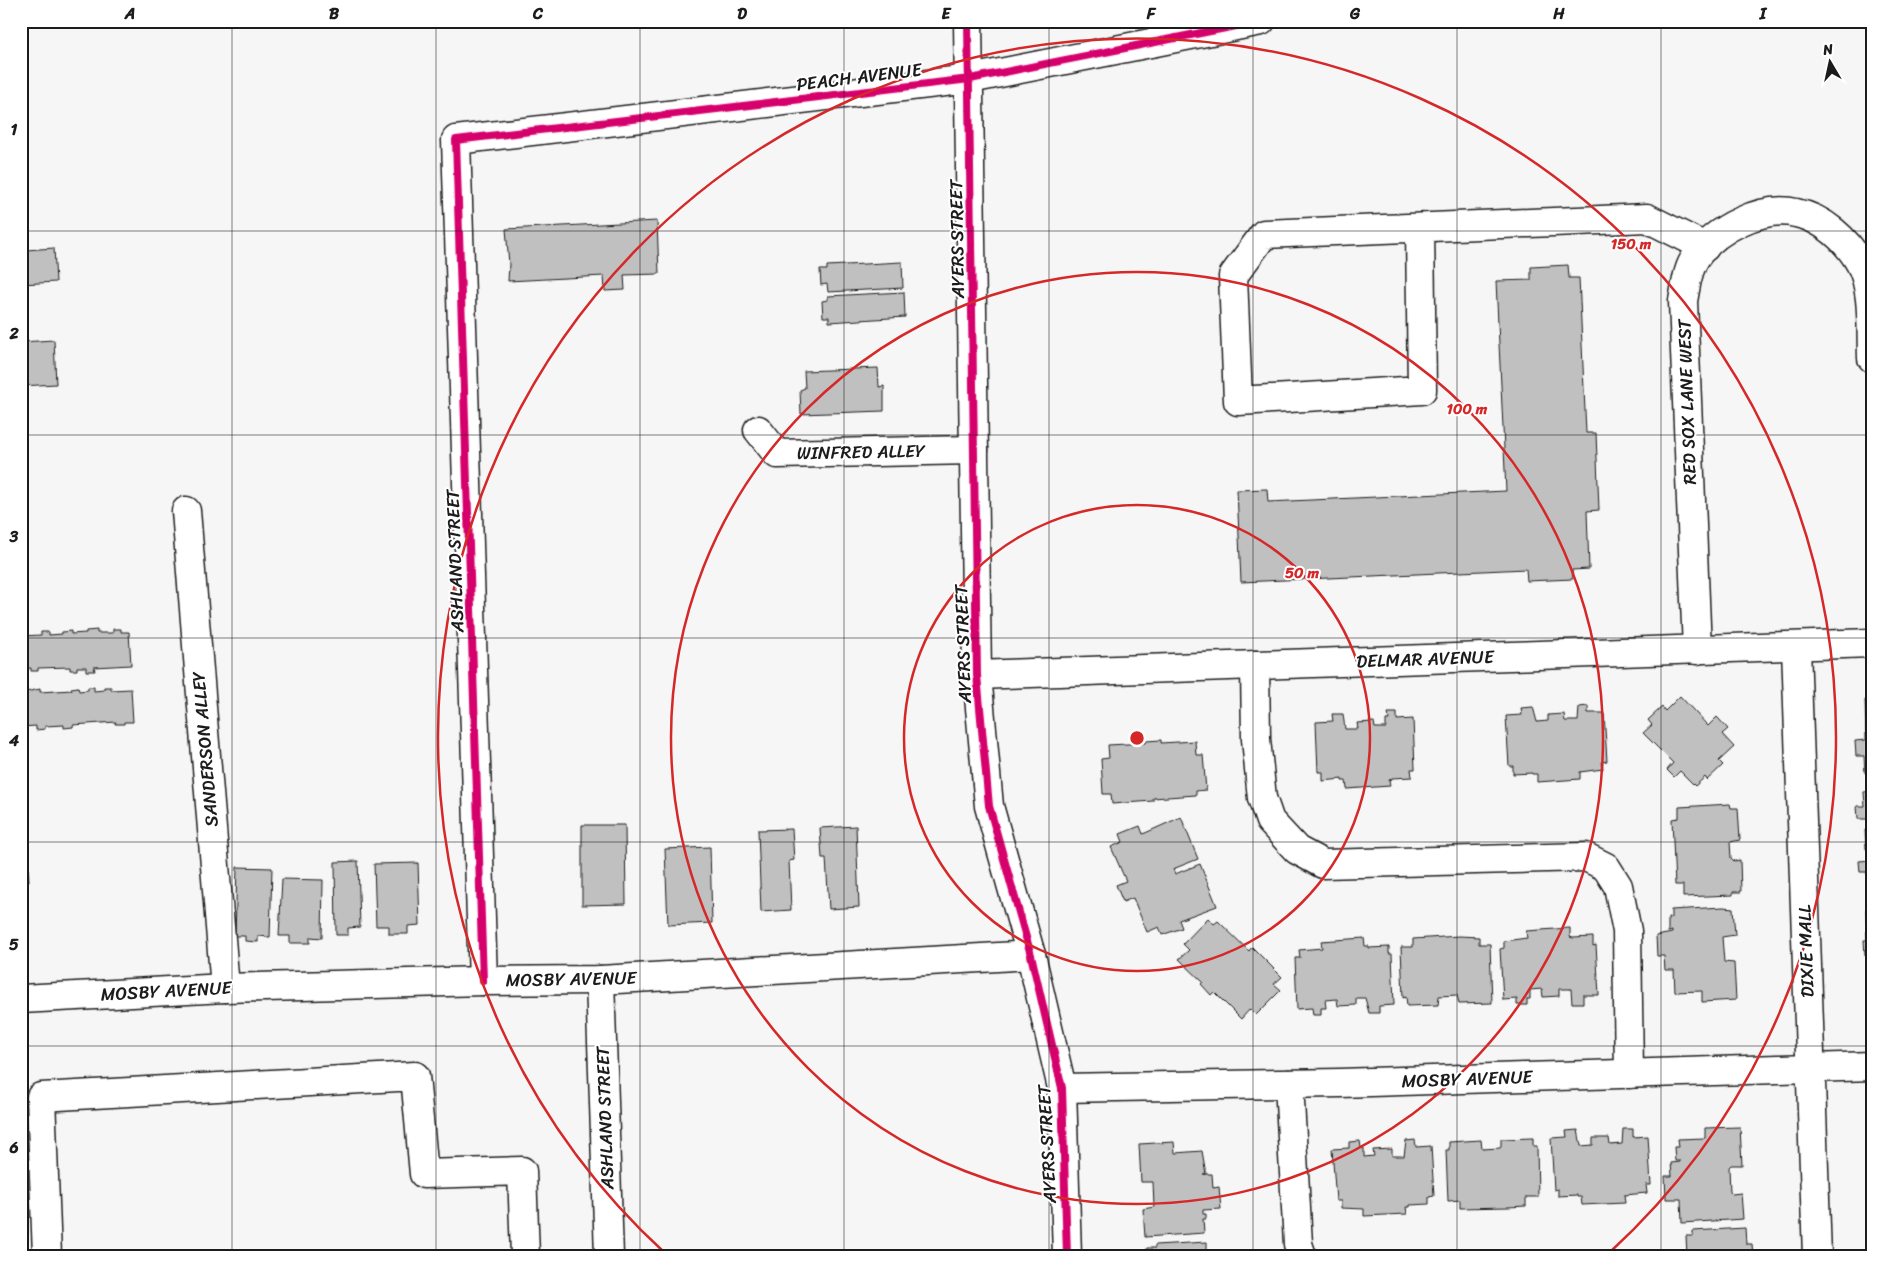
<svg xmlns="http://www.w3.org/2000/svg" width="1893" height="1277" font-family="Sriracha,sans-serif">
<rect width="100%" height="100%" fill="#f6f6f6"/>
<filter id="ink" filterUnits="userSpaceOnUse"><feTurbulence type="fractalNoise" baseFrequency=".02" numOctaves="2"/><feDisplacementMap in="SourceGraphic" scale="10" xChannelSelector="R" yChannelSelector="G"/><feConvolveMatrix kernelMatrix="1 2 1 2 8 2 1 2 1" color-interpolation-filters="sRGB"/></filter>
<g filter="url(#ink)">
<g fill="#c0c0c0" stroke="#1c1c1c">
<path d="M657,221L659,274L624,275L625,290L605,291L604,276L508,281L509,264L506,229Z"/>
<path d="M54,248L56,282L21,284V255H27L26,250Z"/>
<path d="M902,262L903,288L828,292L827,284L821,285L820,270H827V266Z"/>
<path d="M1568,265L1569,278H1579L1586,433H1596L1599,510L1587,511L1589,569L1572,570L1573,579L1527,581L1526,569L1241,582L1237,490L1267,489L1268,502L1506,491L1496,281L1531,280V267Z"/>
<path d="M904,292L905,317L829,322V317H823L822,301L828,300V296Z"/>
<path d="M54,340L56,384L21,386V342Z"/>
<path d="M878,368L879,387L884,386V411L801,414L800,390L805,388L804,371Z"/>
<path d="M113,629H121V632H129L131,665L94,667L95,671H86V667H77V670H70V667L38,668V671H31V668L21,669V636L41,635V632H49V635L62,634V632L71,631V634L86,633V631L97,630V633H113Z"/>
<path d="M78,687L79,691L88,690V687H94V691L104,690V687H111V690L131,689L133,722H124V724H115L116,722L73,725V727L64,728V725L45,726V729L36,730V726L21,727V693L40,689V692L72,690L71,688Z"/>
<path d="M1680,696L1708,726L1717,717L1728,729L1722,734L1734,747L1719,761L1723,765L1707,780L1705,777L1695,786L1680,771L1674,777L1667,770L1673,763L1643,733L1652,725L1648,720L1662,707L1665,711Z"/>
<path d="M1865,700H1872V773H1865L1864,756H1856L1855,741L1866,740Z"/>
<path d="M1588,706V713H1604L1607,761L1602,762L1603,769L1580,772V779L1537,782V774H1532V773L1513,774V766H1509L1506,716L1522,715L1521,708L1533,707L1537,722L1548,721V715L1564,714L1565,721H1578L1579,707Z"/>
<path d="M1388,713H1397V720L1413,719L1415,769H1411L1412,777L1392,778V779L1389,780L1390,786L1347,789L1346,781H1342V779L1323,781V772H1318L1316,722L1333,721L1332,714H1343L1345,729H1358L1357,723L1374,722L1375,728H1386V720H1389Z"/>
<path d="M1161,740V743L1195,741L1196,755H1203L1206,790L1196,791V795L1153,798V801L1112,804L1111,794H1103L1101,759L1109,758L1108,745L1146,743V741Z"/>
<path d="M1872,791V819H1858L1857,806H1865L1864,792Z"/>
<path d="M1730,804L1731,808H1738L1740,840L1730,842L1731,858L1734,861L1740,860L1741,892H1733V895L1683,897V885H1675L1672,819L1679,818V807Z"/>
<path d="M1181,817L1198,859L1173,869L1175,874L1200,864L1217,906L1179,920L1182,928L1162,935L1159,927L1147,932L1133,898L1123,902L1116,885L1126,881L1111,847L1123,842L1120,834L1140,826L1143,834Z"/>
<path d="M582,825H625L626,904L582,905Z"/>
<path d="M856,826L859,907L829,909L826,858H822L820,828Z"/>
<path d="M792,829L794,860L789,861L791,910L761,912L758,830Z"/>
<path d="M1865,830H1872V848L1866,849Z"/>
<path d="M21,833H26L29,881L21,882Z"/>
<path d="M710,847L712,923L668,925L665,849Z"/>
<path d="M1872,860V887H1868L1867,872H1860L1859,861Z"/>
<path d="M358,861L360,927L348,928V935H336L335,862Z"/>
<path d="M418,863L420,925L408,926V934H389V926H376L374,864Z"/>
<path d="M237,867L272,868L270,937L258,936V942L245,941V936H235Z"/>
<path d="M282,879L323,880L322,938L310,937V943H290V936H279Z"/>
<path d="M1723,907L1733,908L1735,935L1722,937L1724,962L1734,963L1736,1000L1702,1002V991L1675,992L1674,970H1665L1664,956H1657L1656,936L1672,933V931L1668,932V918H1671V910Z"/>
<path d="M1866,909H1872V990H1870L1868,955H1865L1864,940H1867Z"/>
<path d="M1208,918L1214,924L1218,921L1249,951L1252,947L1282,977L1274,984L1281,990L1256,1015L1250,1009L1241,1019L1214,992L1211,995L1201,984L1203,982L1179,959L1189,950L1183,944Z"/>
<path d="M1570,928V937L1573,938L1593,937V946L1596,945L1599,995H1583V1003H1572L1571,989H1559V996L1543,997L1542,989L1530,990V999H1527V1005H1517V999L1503,1000L1500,949L1504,948V941L1527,938L1526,931Z"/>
<path d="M1459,936L1479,937V944H1490L1492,1003L1459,1004L1457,995L1439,996L1438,1005L1407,1006L1406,997L1403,998L1401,947H1413V939Z"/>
<path d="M1364,938L1365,946H1369V948L1389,947V954H1392L1394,1005L1379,1006V1013H1369L1365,998H1356V1005L1338,1006L1337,999L1325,1000L1326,1008H1321V1015H1313L1312,1008L1297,1009L1295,958H1300L1299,950L1322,948L1321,941Z"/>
<path d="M1740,1127L1742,1165H1731L1729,1167L1730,1192L1732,1194L1741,1193L1743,1219L1682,1223L1681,1199H1666L1665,1176H1672L1671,1163L1680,1162V1161H1675L1674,1147H1679L1678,1139L1705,1138V1128Z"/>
<path d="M1623,1129H1633V1137L1648,1136L1651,1185H1646L1647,1193L1624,1195L1625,1203L1582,1205L1581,1197H1577V1195L1558,1196V1189L1554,1190L1551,1138L1567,1137L1566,1131L1578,1130L1581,1146L1593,1145V1138H1609L1610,1145L1622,1144Z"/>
<path d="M1533,1138V1146H1537L1538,1197H1526V1206L1508,1207L1460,1208V1200L1448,1201L1446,1150H1449V1142L1481,1140L1482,1149L1500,1148L1501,1147V1139Z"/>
<path d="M1415,1140L1416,1147L1431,1146L1434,1196L1429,1197V1204L1410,1205V1207H1406L1407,1214L1364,1216V1209L1341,1208V1201H1336L1332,1149L1349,1148V1142L1360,1141L1361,1148H1364V1157L1374,1156L1373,1150L1392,1149V1156H1404L1406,1141Z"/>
<path d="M1174,1142L1175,1153L1202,1151L1206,1174H1203H1212L1213,1188L1219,1187L1221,1209L1203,1210V1214H1206V1219H1203L1204,1233L1145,1237L1143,1209L1154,1207L1153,1182H1141L1139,1144Z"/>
<path d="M1745,1228L1746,1244H1752L1753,1256H1685L1687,1255L1686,1236H1693V1231Z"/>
<path d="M1207,1242V1255L1214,1256H1147V1248H1155V1245Z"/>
</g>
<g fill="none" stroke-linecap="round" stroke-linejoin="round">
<defs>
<g id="minor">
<path d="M968,21L977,675L989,806L1031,955L1062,1088L1067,1256"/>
<path d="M1420,228L1422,390L1238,401L1233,276L1264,234L1647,218L1705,247"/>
<path d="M758,430L777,454L974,450"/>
<path d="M186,511L225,988"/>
<path d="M1796,647L1817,1256"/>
<path d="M1697,650L1683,301C1686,286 1687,269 1696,257C1715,229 1762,205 1796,213C1823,218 1847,240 1860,263C1874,288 1871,329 1872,358"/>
<path d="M1255,665L1256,739L1262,798L1270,821L1297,850L1323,864L1586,857L1606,867L1618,886L1627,931L1629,1074"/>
<path d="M977,675L1872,643"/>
<path d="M600,980L609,1256"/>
<path d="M483,981L456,140L970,79L1261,21"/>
<path d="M21,999L225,988L483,981L600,980L1031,955"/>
<path d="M1289,1084L1298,1244L1302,1256"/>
<path d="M1062,1088L1340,1083L1872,1066"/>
<path d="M47,1256L41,1097L415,1076L424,1174L522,1171L525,1256"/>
</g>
</defs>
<use href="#minor" stroke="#1c1c1c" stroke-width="31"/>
<use href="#minor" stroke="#fff" stroke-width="28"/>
<defs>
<g id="cycleway">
<path d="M968,21L977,675L989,806L1031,955L1062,1088L1067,1256"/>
<path d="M483,981L456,140L970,79L1261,21"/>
</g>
</defs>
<use href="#cycleway" stroke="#fff" stroke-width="11"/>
<use href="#cycleway" stroke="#d6006c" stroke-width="8"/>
</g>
</g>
<path fill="none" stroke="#1c1c1c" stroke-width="1" stroke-opacity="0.55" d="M232,21V1256M436,21V1256M640,21V1256M844,21V1256M1049,21V1256M1253,21V1256M1457,21V1256M1661,21V1256M21,231H1872M21,435H1872M21,638H1872M21,842H1872M21,1046H1872"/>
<g fill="none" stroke="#d62828" stroke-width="2.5">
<circle cx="1137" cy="738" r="233"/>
<circle cx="1137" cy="738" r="466"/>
<path d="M665 1253A699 699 0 1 1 1609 1253"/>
</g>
<g text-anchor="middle" stroke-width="4" stroke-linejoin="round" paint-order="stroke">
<g font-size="18" fill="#1c1c1c" stroke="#fff">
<text transform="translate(859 77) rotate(-7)" y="6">PEACH AVENUE</text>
<text transform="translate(957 239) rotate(-91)" y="6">AYERS STREET</text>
<text transform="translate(1687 402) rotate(-92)" y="6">RED SOX LANE WEST</text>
<text transform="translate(861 452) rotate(-1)" y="6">WINFRED ALLEY</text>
<text transform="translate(455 561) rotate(-92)" y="6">ASHLAND STREET</text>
<text transform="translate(963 644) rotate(-92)" y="6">AYERS STREET</text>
<text transform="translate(1425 659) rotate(-2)" y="6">DELMAR AVENUE</text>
<text transform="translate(205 749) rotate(-95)" y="6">SANDERSON ALLEY</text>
<text transform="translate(1806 951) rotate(-92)" y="6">DIXIE MALL</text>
<text transform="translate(571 979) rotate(-1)" y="6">MOSBY AVENUE</text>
<text transform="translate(166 991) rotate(-3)" y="6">MOSBY AVENUE</text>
<text transform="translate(1467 1079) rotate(-2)" y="6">MOSBY AVENUE</text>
<text transform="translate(605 1118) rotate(-92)" y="6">ASHLAND STREET</text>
<text transform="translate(1047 1144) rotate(-93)" y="6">AYERS STREET</text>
</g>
</g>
<circle cx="1137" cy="738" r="8" fill="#d62828" stroke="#fff" stroke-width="2.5"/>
<g font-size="15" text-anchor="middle" font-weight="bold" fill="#d62828" stroke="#fff" stroke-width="4" stroke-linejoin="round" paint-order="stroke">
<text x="1631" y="249">150 m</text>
<text x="1467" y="414">100 m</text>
<text x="1302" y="578">50 m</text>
</g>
<rect width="1893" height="1277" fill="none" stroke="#fff" stroke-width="55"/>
<g transform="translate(1830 62) rotate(351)" stroke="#ffffff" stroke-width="4" paint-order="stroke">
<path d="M0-4L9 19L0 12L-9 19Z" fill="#1c1c1c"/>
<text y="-8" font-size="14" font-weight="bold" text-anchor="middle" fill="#1c1c1c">N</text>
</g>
<rect x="28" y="28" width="1838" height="1222" fill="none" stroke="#1c1c1c" stroke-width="2"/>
<g font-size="16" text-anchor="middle" font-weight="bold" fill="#1c1c1c">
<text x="130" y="19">A</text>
<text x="334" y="19">B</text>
<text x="538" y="19">C</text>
<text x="742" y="19">D</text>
<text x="946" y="19">E</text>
<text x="1151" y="19">F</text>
<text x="1355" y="19">G</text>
<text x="1559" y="19">H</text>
<text x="1763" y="19">I</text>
<text x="14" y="135">1</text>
<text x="14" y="339">2</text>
<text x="14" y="542">3</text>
<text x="14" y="746">4</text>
<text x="14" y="950">5</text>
<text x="14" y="1153">6</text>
</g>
</svg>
